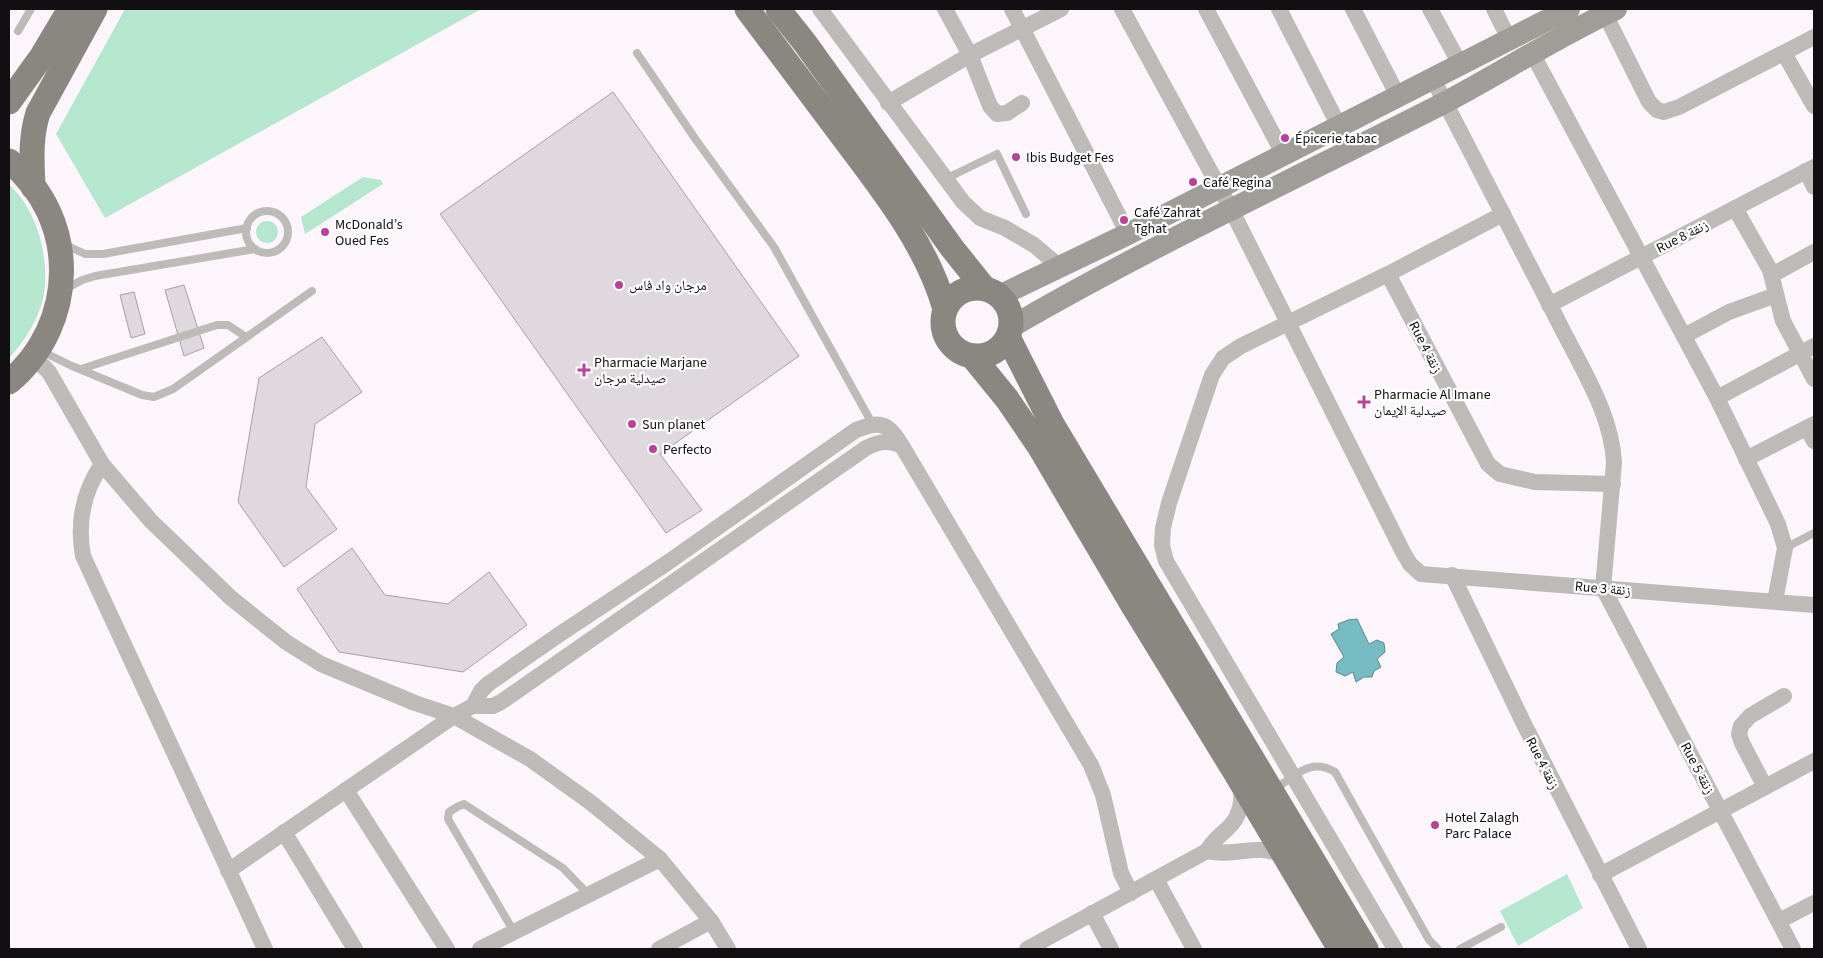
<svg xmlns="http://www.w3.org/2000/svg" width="1823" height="958" font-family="'Source Sans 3','Noto Naskh Arabic',sans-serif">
<rect width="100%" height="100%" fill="#fcf5fc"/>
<g fill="#b5e7ce">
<path d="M125,9H481L105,218L56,134Z"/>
<path d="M363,177L381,180L383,184L305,234L301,217Z"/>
<path d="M9,185C39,210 53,269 41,306C34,326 23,343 9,358Z"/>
<circle cx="267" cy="232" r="11"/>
<path d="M1567,874L1583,908L1518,946L1500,911Z"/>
</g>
<path fill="#77bcc3" stroke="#58888e" d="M1357,619L1369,644L1377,640L1384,643L1385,652L1377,659L1381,667L1374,671L1372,677H1364L1356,682L1353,672L1345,676L1336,672L1337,663L1344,657L1331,634L1339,629L1338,624L1348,620Z"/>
<g fill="#dfd8de" stroke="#a7a1a6">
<path d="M613,92L799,356L660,454L702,510L666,533L440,214Z"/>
<path d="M184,285L204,348L184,356L165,290Z"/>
<path d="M134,292L145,334L131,338L120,295Z"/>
<path d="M322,337L362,392L315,424L306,487L337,529L284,567L238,502L259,378Z"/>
<path d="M352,548L385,595L448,604L489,572L527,625L463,672L339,652L297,589Z"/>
</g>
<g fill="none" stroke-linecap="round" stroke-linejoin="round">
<g stroke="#bcbbb7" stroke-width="8">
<path d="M18,31L31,9"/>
<path d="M637,53L696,140L774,247L873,425"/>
<path d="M945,179L997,154L1026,214"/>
<circle cx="267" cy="232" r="21"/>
<path d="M64,244L85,254H103L247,228"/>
<path d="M64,290L82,280L95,276L255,249"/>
<path d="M41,351L72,366L142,395L154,397L173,389L312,291"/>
<path d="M81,369L217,325H228L246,337"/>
<path d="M1785,548L1814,533"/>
<path d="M1274,790C1294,776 1311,757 1335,772L1429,940L1438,949"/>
<path d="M514,932L448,819L449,812L457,807L464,804L563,868L588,894"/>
<path d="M1460,949L1501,927"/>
</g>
<g stroke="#bcbbb7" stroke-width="16">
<path d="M820,9L963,202L980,218L1005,228L1034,245L1060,267"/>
<path d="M945,9L970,55L990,106L997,114L1007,113L1022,103"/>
<path d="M1012,9L1128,234"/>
<path d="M1122,9L1231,209L1403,552L1410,564L1421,574L1814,605"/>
<path d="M1206,9L1284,155"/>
<path d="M1279,9L1339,126"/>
<path d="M1353,9L1398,96"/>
<path d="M1430,9L1460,64"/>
<path d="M1494,9L1509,39"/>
<path d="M1605,14L1649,102L1657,110L1664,112L1679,107L1814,37"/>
<path d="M1532,53L1717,398L1778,524L1785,548L1775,601"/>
<path d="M1784,53L1814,106"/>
<path d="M1433,79C1474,159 1516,239 1557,319C1579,364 1612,413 1614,463L1603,588L1793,949"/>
<path d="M888,103L970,55L1061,9"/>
<path d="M1806,171L1814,187"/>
<path d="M1735,208L1770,270L1783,321L1814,379"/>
<path d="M1388,274L1488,464L1500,474L1535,482L1613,484"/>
<path d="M1772,275L1814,252"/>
<path d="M1549,305L1814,167"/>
<path d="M1684,336L1729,312L1776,295"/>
<path d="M34,357L49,372L102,464L151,521L231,598L286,642L321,664L415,703L454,716L473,706H493L501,702L866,448C879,441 889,440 902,446"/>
<path d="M1717,398L1814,346"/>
<path d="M1807,428L1814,441"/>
<path d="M1746,459L1814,424"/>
<path d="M102,464C83,492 77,523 83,556L265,949"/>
<path d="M1452,575L1524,724L1639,949"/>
<path d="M473,706L481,691L488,684L557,636L667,563L856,430C881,420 888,423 902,446L1091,765L1103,795L1121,873L1131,893"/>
<path d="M1765,787L1742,743L1739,734L1741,726L1750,716L1784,696"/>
<path d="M346,790L447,949"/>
<path d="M284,832L355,949"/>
<path d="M1207,851C1236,858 1258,841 1285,857"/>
<path d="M228,871L454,716L530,759L590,802L660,859L711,921L728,949"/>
<path d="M1600,875L1814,761"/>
<path d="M1156,879L1194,949"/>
<path d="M1092,913L1111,949"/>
<path d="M1779,921L1814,903"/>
<path d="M480,949L660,859"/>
<path d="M659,949L711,921"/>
<path d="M1027,949L1207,851C1215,837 1222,835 1231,825C1241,814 1243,797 1240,784"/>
<path d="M1395,949L1166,561L1162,545L1163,528L1169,503L1212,375L1223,358L1241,346L1388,274L1503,214"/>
</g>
<g stroke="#9f9d98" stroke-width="22">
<path d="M999,296L1128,234L1569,9"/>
<path d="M1011,327C1152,245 1299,177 1444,103C1502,72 1557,37 1616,9"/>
</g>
<g stroke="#8a8781" stroke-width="25">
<path d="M747,9C779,51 811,94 843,137C882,189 927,245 945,309"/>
<path d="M778,9L805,43L952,248L984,288"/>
<path d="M9,102L42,56L70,9"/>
<path d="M9,161C80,219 78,324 9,382"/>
<path d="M33,187C32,162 30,138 38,113L95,9"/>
<circle cx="977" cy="322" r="34"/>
<path d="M1008,337L1052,424L1366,949"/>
<path d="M972,356L1007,399L1039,446L1132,604L1235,772L1340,949"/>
</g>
</g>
<g fill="#b84299" stroke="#fff" stroke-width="2">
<circle cx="1285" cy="138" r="5"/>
<circle cx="1016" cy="157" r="5"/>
<circle cx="1193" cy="182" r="5"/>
<circle cx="1124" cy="220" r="5"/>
<circle cx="325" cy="232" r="5"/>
<circle cx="619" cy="285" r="5"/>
<path d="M581.5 362.5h5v5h5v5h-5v5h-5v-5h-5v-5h5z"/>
<path d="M1361.5 394.5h5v5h5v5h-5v5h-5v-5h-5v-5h5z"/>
<circle cx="632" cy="424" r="5"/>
<circle cx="653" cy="449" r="5"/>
<circle cx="1435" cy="825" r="5"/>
</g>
<g text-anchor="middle" stroke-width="4.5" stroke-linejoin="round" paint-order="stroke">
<g font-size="14" fill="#110f11" stroke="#fff" text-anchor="start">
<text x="1295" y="143">Épicerie tabac</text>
<text x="1026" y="162">Ibis Budget Fes</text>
<text x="1203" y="187">Café Regina</text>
<text x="1134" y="217">Café Zahrat<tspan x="1134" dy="16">Tghat</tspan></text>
<text x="335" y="229">McDonald’s<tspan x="335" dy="16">Oued Fes</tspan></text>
<text x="629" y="290">مرجان واد فاس</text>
<text x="594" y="367">Pharmacie Marjane<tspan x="594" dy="16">صيدلية مرجان</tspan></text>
<text x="1374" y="399">Pharmacie Al Imane<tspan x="1374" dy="16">صيدلية الإيمان</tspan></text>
<text x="642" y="429">Sun planet</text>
<text x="663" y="454">Perfecto</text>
<text x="1445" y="822">Hotel Zalagh<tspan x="1445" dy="16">Parc Palace</tspan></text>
</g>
<g font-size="14" fill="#110f11" stroke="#fff">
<text transform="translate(1682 236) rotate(-27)" y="5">Rue 8 زنقة</text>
<text transform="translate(1426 347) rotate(63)" y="5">Rue 4 زنقة</text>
<text transform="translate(1603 588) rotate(5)" y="5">Rue 3 زنقة</text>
<text transform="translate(1543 763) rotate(63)" y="5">Rue 4 زنقة</text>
<text transform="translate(1698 768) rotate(62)" y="5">Rue 5 زنقة</text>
</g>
</g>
<rect width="1823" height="958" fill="none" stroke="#110f11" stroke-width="20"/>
</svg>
